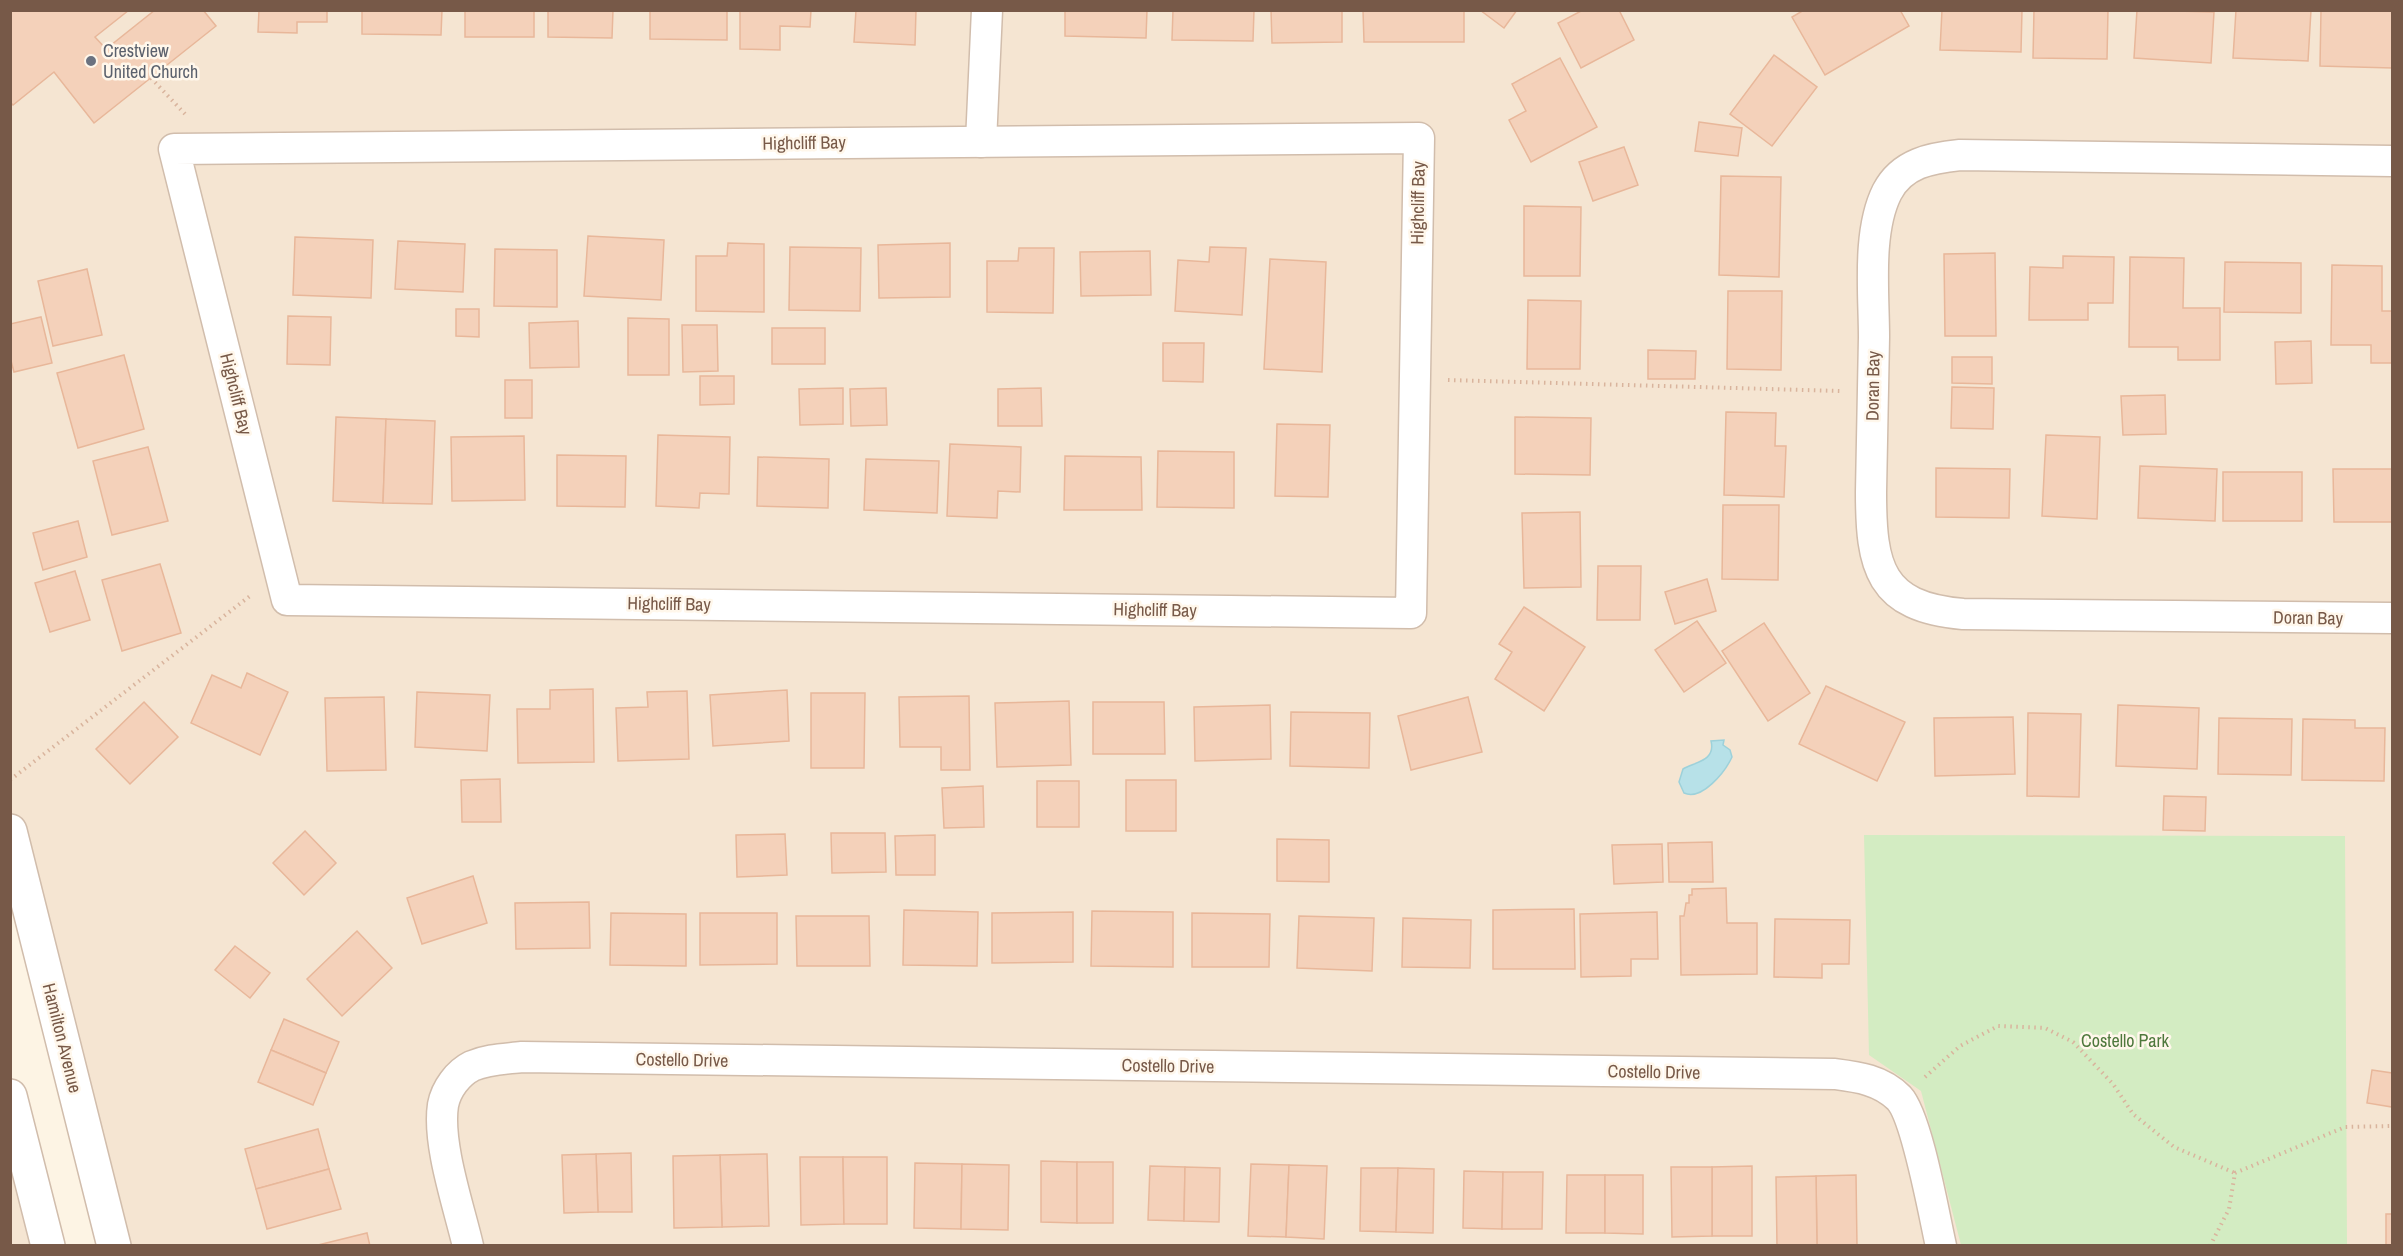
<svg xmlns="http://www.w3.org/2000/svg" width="2403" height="1256" font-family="'Archivo Narrow',sans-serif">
<rect width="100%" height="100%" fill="#fdf4e4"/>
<g fill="#f5e5d2">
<path d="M10,11H2392V1245H114L11,831Z"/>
<path d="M11,1096L48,1245H11Z"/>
</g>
<path fill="#d3ecc2" d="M1864,835L2345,836L2347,1245H1961L1921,1091L1869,1055Z"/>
<path fill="#b7e1e8" stroke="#9dd1da" stroke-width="1.5" d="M1724,740L1723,745L1730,750L1732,757C1725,772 1702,801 1684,793L1679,782L1683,769C1695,762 1716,761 1711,741Z"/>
<g fill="#f4d1ba" stroke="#e8b79a" stroke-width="1.5">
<path d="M11,10H129L95,37L106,49L155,10H203L216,26L94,123L54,72L13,105L10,102Z"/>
<path d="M259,10H327V22H297V33L258,32Z"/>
<path d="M362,10H442L441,35L362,34Z"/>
<rect x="465" y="10" width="69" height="27"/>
<path d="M548,10H613L612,38L548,37Z"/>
<path d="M650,10H727V40L650,39Z"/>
<path d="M740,10H811L810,27L780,26V50L740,49Z"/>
<path d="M856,10H916L915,45L854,42Z"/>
<path d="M1065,10H1147L1146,38L1065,36Z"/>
<path d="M1173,10H1254L1253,41L1172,40Z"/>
<path d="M1271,10H1342V42L1272,43Z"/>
<path d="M1363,10H1464V42H1364Z"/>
<path d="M1480,10H1517L1504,28Z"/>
<path d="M1583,10H1619L1634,40L1581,68L1558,23Z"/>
<path d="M1804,10H1900L1909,26L1825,75L1792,17Z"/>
<path d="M1942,10H2022L2021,52L1940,50Z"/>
<path d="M2034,10H2108L2107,59L2033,58Z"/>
<path d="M2137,10L2214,12L2211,63L2134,58Z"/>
<path d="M2236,10H2311L2308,61L2233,58Z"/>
<path d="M2321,10H2392V68L2320,66Z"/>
<path d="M1774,55L1817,87L1772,146L1730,114Z"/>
<path d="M1560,58L1597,127L1531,162L1509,120L1526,111L1512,84Z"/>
<path d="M1699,122L1742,128L1738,156L1695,151Z"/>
<path d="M1624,147L1638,185L1593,201L1579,162Z"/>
<path d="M1721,176L1781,177L1779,277L1719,275Z"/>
<path d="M1524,206L1581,207L1580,276H1524Z"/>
<path d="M588,236L664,240L661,300L584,296Z"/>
<path d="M295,237L373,240L371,298L293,295Z"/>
<path d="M398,241L465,244L463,292L395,289Z"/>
<path d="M728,243L764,244V312L696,311V256H727Z"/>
<path d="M950,243V297L879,298L878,245Z"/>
<path d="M790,247L861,248L860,311L789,310Z"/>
<path d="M1210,247L1246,248L1242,315L1175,311L1178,260L1209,262Z"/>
<path d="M1019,248H1054L1053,313L987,312V261H1018Z"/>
<path d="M495,249L557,250V307L494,306Z"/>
<path d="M1150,251L1151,295L1081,296L1080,252Z"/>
<path d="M1995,253L1996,336H1945L1944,254Z"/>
<path d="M2063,256L2114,257L2113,303H2088V320H2029L2030,267L2063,268Z"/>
<path d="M2130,257L2184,258L2183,308H2220V360H2178V347H2129Z"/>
<path d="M1270,259L1326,262L1322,372L1264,369Z"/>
<path d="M2225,262L2301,263V313L2224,312Z"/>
<path d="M2332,265L2382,266V311H2392V363H2371V345H2331Z"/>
<path d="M87,269L102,335L53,346L38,281Z"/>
<path d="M1728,291H1782L1781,370L1727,369Z"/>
<path d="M1528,300L1581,301L1580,369H1527Z"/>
<path d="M456,309H479V337L456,336Z"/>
<path d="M288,316L331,317L330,365L287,364Z"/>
<path d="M41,317L52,363L14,372L10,357V324Z"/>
<path d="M628,318L669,319V375H628Z"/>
<path d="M578,321L579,367L530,368L529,323Z"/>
<path d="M682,325H717L718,371L683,372Z"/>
<rect x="772" y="328" width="53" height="36"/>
<path d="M2311,341L2312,383L2276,384L2275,342Z"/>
<path d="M1163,343H1204L1203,382L1163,381Z"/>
<path d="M1648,350L1696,351L1695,379H1648Z"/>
<path d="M124,355L144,429L78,448L57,373Z"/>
<path d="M1952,357H1992V384L1952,383Z"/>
<path d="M700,376H734V404L700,405Z"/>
<rect x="505" y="380" width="27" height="38"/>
<path d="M1952,387L1994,388L1993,429L1951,428Z"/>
<path d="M843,388V424L800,425L799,389Z"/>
<path d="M886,388L887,425L851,426L850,389Z"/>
<path d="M1041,388L1042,426H998V389Z"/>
<path d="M2165,395L2166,434L2123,435L2121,396Z"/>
<path d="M1726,412L1776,413L1775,446H1786L1784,497L1724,495Z"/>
<path d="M336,417L386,419L383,503L333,501Z"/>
<path d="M1515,417L1591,418L1590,475L1515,474Z"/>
<path d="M386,419L435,421L432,504L383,503Z"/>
<path d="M1277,424L1330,425L1328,497L1275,496Z"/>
<path d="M658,435L730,437L729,494L700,493L699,508L656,506Z"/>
<path d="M2046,435L2100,437L2097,519L2042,516Z"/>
<path d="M524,436L525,500L452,501L451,437Z"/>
<path d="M950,444L1021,447L1020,492L998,491L997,518L947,516Z"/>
<path d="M148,447L168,521L112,535L93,461Z"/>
<path d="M1158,451L1234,452V508L1157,507Z"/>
<path d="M557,455L626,456L625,507L557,506Z"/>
<path d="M1065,456L1141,457L1142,510H1064Z"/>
<path d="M758,457L829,459L828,508L757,506Z"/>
<path d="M866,459L939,461L937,513L864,510Z"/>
<path d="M2140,466L2217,469L2215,521L2138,518Z"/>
<path d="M1936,468L2010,469L2009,518L1936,517Z"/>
<path d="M2333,469H2392V522H2334Z"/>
<rect x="2223" y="472" width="79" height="49"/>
<path d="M1723,505H1779L1778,580L1722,579Z"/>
<path d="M1580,512L1581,587L1524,588L1522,513Z"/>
<path d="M78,521L87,557L43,570L33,533Z"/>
<path d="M160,564L181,633L122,651L102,580Z"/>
<path d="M1598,566H1641L1640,620H1597Z"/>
<path d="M75,571L90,620L50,632L35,583Z"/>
<path d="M1707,579L1716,611L1675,624L1665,592Z"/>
<path d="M1524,607L1585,647L1544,711L1495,679L1512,652L1499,644Z"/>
<path d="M1697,621L1726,663L1684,692L1655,650Z"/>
<path d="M1764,623L1810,693L1768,721L1722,651Z"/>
<path d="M247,673L288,692L260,755L191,723L212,675L241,688Z"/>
<path d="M1826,686L1905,722L1877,781L1799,744Z"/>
<path d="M593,689L594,762L518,763L517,709H550V690Z"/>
<path d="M787,690L789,741L713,746L710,695Z"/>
<path d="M687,691L689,759L618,761L616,708L648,707L647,692Z"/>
<path d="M417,692L490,695L487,751L415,747Z"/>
<path d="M811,693H865L864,768H811Z"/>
<path d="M969,696L970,770H941V747H900L899,697Z"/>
<path d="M384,697L386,770L327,771L325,698Z"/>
<path d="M1468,697L1482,752L1411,770L1398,716Z"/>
<path d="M1069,701L1071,765L997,767L995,703Z"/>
<path d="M144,702L178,737L130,784L96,749Z"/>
<path d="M1093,702H1164L1165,754H1093Z"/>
<path d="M1270,705L1271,759L1195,761L1194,707Z"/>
<path d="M2118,705L2199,708L2197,769L2116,766Z"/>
<path d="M1291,712L1370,713L1369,768L1290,766Z"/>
<path d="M2028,713L2081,714L2079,797L2027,796Z"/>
<path d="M2013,717L2015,774L1935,776L1934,718Z"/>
<path d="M2219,718L2292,719L2291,775L2218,774Z"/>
<path d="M2303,719L2355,720V728H2385L2384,781L2302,780Z"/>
<path d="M500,779L501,822H462L461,780Z"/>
<rect x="1126" y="780" width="50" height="51"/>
<rect x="1037" y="781" width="42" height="46"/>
<path d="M983,786L984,827L944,828L942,788Z"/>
<path d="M2164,796L2206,797L2205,831L2163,830Z"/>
<path d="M305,831L336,863L304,895L273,863Z"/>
<path d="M831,833H885L886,872L832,873Z"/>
<path d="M785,834L787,875L737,877L736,835Z"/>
<path d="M935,835V875H896L895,836Z"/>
<path d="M1277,839L1329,840V882L1277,881Z"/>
<path d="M1712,842L1713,882H1669L1668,843Z"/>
<path d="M1662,844L1663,882L1614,884L1612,845Z"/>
<path d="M473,876L487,923L422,944L407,898Z"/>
<path d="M1726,888L1727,923H1757V974L1681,975L1680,916H1684L1686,903H1689V895H1692V889Z"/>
<path d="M589,902L590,948L516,949L515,903Z"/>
<path d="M1574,909L1575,969H1493V910Z"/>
<path d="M904,910L978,912L977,966L903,965Z"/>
<path d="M1092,911L1173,912V967L1091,966Z"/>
<path d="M1073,912V962L992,963V913Z"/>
<path d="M1657,912L1658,959H1631V976L1581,977L1580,914Z"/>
<path d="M611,913L686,914V966L610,965Z"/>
<path d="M700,913H777V964L700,965Z"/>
<path d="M1192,913L1270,914L1269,967H1192Z"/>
<path d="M796,916H869L870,966H797Z"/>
<path d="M1299,916L1374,918L1372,971L1297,968Z"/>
<path d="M1403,918L1471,920L1470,968L1402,967Z"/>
<path d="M1775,919L1850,920L1849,964H1822V978L1774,977Z"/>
<path d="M357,931L392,968L342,1016L307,979Z"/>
<path d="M235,946L270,973L250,998L215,970Z"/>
<path d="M284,1019L339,1042L326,1073L271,1050Z"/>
<path d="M271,1050L326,1073L313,1105L258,1082Z"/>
<path d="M2372,1070L2392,1073V1107L2367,1103Z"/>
<path d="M318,1129L329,1169L256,1189L245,1149Z"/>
<path d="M631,1153L632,1212H598L596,1154Z"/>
<path d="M596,1154L598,1212L564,1213L562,1155Z"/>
<path d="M767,1154L769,1226L722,1227L720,1155Z"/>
<path d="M720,1155L722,1227L674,1228L673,1156Z"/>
<path d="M800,1157H843L844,1224L801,1225Z"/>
<path d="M843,1157H887V1224H844Z"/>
<path d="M1041,1161L1077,1162V1223L1041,1222Z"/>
<rect x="1077" y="1162" width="36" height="61"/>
<path d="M915,1163L962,1164L961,1229L914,1228Z"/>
<path d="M962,1164L1009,1165L1008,1230L961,1229Z"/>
<path d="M1251,1164L1289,1165L1286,1237L1248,1236Z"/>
<path d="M1289,1165L1327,1166L1324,1239L1286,1237Z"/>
<path d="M1150,1166L1185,1167L1184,1221L1148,1220Z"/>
<path d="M1752,1166V1236H1712V1167Z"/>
<path d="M1185,1167L1220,1168L1219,1222L1184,1221Z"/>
<path d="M1671,1167H1712V1236L1672,1237Z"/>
<path d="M1361,1168H1398L1396,1232L1360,1231Z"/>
<path d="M1398,1168L1434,1169L1433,1233L1396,1232Z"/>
<path d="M329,1169L341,1209L267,1229L256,1189Z"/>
<path d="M1464,1171L1503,1172L1502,1229L1463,1228Z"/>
<path d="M1503,1172H1543L1542,1229H1502Z"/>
<path d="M1567,1175H1605V1233H1566Z"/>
<path d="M1605,1175H1643V1234L1605,1233Z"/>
<path d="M1856,1175L1857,1246H1817L1816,1176Z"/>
<path d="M1816,1176L1817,1246H1777L1776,1177Z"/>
<rect x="2386" y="1214" width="6" height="32"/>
<path d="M367,1233L370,1246H314Z"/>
</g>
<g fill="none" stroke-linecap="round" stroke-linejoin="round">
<defs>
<g id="minor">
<path d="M1419,138L1411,613L287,600L174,149Z"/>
<path d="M981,142L987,10"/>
<path d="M2392,161L1960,155C1931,158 1902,163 1887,192C1867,232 1874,293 1874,337C1873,389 1872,440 1871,492C1871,567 1879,607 1963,614L2392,618"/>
<path d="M468,1246C459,1207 437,1144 443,1105C446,1089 458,1073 472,1066C488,1059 505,1059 522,1057L1835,1074C1858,1077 1881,1080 1899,1098C1917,1117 1934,1215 1941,1246"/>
</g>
<g id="tertiary">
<path d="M10,831L114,1246"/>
<path d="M10,1096L48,1246"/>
</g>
</defs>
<use href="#minor" stroke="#d1bdac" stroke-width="33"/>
<use href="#tertiary" stroke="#d1bdac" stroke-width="36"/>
<g stroke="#d9b49d" stroke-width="4" stroke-dasharray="1.5 4.5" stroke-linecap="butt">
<path d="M151,78L185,114"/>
<path d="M1448,380L1840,391"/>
<path d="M10,780L250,596"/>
<path d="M1925,1077L1960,1046L1998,1026L2045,1028L2073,1042L2113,1084L2133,1114L2174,1147L2235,1173"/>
<path d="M2210,1246L2229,1209L2235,1173L2345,1127L2392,1126"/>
</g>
<use href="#minor" stroke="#fff" stroke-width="30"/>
<use href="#tertiary" stroke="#fff" stroke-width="33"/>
</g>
<circle fill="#6b7280" stroke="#fff7eb" stroke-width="2" cx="91" cy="61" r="6"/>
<g text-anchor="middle" stroke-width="5" stroke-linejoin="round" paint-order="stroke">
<g font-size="18" fill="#5b616d" stroke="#fff7eb" text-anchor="start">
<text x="103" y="57">Crestview<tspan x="103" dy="21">United Church</tspan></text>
</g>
<g font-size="18" fill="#775948" stroke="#fff7eb">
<text transform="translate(804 143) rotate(-1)" y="6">Highcliff Bay</text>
<text transform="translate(1418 203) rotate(-89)" y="6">Highcliff Bay</text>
<text transform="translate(1873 386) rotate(-89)" y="6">Doran Bay</text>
<text transform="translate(236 394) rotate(76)" y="6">Highcliff Bay</text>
<text transform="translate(669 604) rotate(1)" y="6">Highcliff Bay</text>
<text transform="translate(1155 610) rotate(1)" y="6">Highcliff Bay</text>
<text transform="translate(2308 618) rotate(1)" y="6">Doran Bay</text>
<text transform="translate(62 1038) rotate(76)" y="6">Hamilton Avenue</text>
<text transform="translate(682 1060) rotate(1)" y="6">Costello Drive</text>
<text transform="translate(1168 1066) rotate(1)" y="6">Costello Drive</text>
<text transform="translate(1654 1072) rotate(1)" y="6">Costello Drive</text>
</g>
<g font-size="18" fill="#4e783c" stroke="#fff7eb">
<text x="2125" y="1047">Costello Park</text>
</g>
</g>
<rect width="2403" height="1256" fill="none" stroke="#775948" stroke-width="24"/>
</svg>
